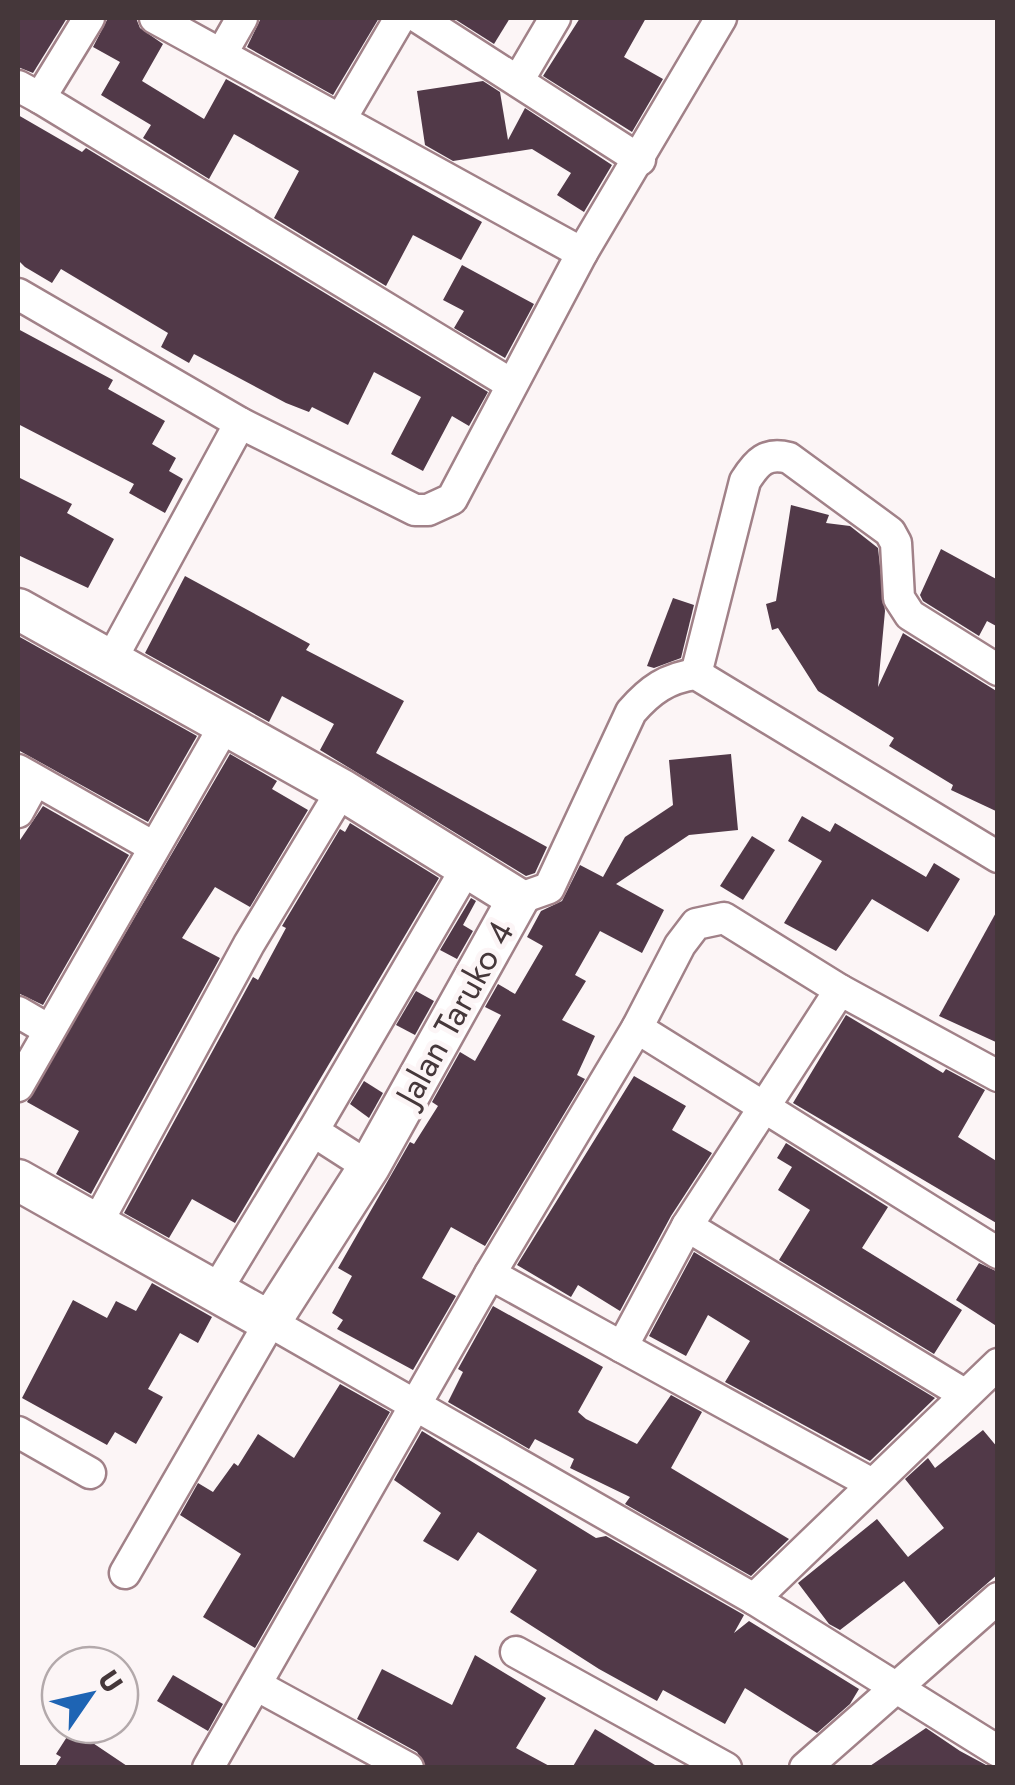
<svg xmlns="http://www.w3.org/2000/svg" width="1015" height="1785" font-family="Jost,sans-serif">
<rect width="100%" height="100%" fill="#fcf5f6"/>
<g fill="#513948">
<path d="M18,18H67L33,73L18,67Z"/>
<path d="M108,18H136L140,28L163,44L142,81L204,119L226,79L482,222L461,260L413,235L386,286L274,218L299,171L234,134L209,179L143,138L151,125L101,95L120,62L93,47Z"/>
<path d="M261,18H379L333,95L247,47Z"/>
<path d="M453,18H510L494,44Z"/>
<path d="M580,18H646L624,57L663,79L632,132L543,76Z"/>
<path d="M483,81L500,92L508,140L525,108L612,165L584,212L557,195L571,173L532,149L453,161L425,145L417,91Z"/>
<path d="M18,115L82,152L86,148L488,392L469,426L452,416L423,471L391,454L421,397L374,372L348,425L312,407L309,412L286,403L194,354L189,363L161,347L168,333L61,269L52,283L25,267L18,260Z"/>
<path d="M462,265L534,304L505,358L454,328L464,311L443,300Z"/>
<path d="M18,329L113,380L108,389L165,421L152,444L176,458L169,471L183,479L165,513L129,493L134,484L18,424Z"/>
<path d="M18,477L72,504L67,513L114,539L88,588L18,555Z"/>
<path d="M791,505L829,515L826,523L850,526L878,548L885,611L878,687L903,633L998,692V812L951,790L953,785L889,746L894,738L818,691L778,628L772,630L766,604L776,601Z"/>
<path d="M941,549L998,580V627L987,621L979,636L923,601L920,595Z"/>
<path d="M185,576L310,644L306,650L404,701L376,753L547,847L535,873L526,876L320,750L334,724L282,696L269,722L145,653Z"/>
<path d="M673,598L694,605L681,658L654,668L647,666Z"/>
<path d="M18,636L197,736L148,822L18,750Z"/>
<path d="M230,754L277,781L272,789L308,810L250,907L215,887L182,938L220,958L91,1194L56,1174L79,1131L27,1102Z"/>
<path d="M731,754L738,830L689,835L616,884L664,910L642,953L600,931L575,975L586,981L562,1020L595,1036L577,1075L585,1079L485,1246L451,1227L422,1278L456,1296L413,1370L337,1329L343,1320L332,1313L352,1276L338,1268L410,1142L414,1144L438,1106L432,1102L460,1052L475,1061L501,1015L485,1007L498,984L515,994L543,946L527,937L541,911L562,901L580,865L603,877L625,837L673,805L669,760Z"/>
<path d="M43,806L129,855L43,1005L18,993V843Z"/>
<path d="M802,816L830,832L835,823L926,877L934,863L960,879L928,932L872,899L836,951L784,923L822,861L788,841Z"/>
<path d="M350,823L439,878L235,1223L192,1199L169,1238L124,1213L253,977L258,980L286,928L282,926L340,829L345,832Z"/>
<path d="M752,836L775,850L743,900L720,886Z"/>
<path d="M471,898L476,901L463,925L473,931L457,959L440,950Z"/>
<path d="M998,909V1043L939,1016Z"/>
<path d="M416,991L434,1001L415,1035L396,1025Z"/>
<path d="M846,1015L943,1073L946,1069L985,1090L958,1137L998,1162V1224L793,1103Z"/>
<path d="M634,1076L686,1106L672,1130L712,1153L671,1216L620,1311L578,1285L571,1297L517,1265Z"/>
<path d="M364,1081L383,1093L369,1118L350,1104Z"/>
<path d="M786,1143L888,1207L862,1248L962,1310L934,1354L779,1260L810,1210L778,1190L792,1167L777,1158Z"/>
<path d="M694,1252L935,1398L870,1461L725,1382L750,1341L708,1315L686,1356L649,1336Z"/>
<path d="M979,1263L998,1272V1327L956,1300Z"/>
<path d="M152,1283L212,1317L198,1343L180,1333L148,1389L163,1397L136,1444L115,1432L107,1445L22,1398L73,1300L107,1318L116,1301L136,1311Z"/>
<path d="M493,1306L603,1367L578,1412L586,1419L637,1444L671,1395L702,1412L671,1468L789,1539L751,1576L625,1504L630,1497L570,1468L574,1459L535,1439L529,1449L448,1402L463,1372L458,1369Z"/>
<path d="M340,1384L390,1412L255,1648L203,1617L241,1554L180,1515L198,1483L213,1492L234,1463L238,1466L258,1434L294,1458Z"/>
<path d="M983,1430L998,1448V1574L939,1625L904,1581L840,1630L829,1624L798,1583L877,1519L908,1557L944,1528L905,1479L928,1458L935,1468Z"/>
<path d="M422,1431L596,1538L606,1536L744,1615L734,1633L749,1621L859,1689L850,1704L817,1733L745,1688L725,1724L663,1690L657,1701L599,1669L510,1612L537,1570L478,1532L458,1561L423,1541L441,1513L394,1480Z"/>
<path d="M475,1655L546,1698L516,1748L553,1768H427L417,1752L357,1719L382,1669L452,1705Z"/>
<path d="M173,1675L223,1704L208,1731L157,1701Z"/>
<path d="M926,1728L960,1751L986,1765L867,1768Z"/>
<path d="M72,1729L130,1768H54L61,1757L56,1754Z"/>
<path d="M595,1729L660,1768H572Z"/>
</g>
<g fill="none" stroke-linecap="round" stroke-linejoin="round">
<defs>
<g id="minor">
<path d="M155,18L582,253"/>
<path d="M419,18L640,160"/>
<path d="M222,53L242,18"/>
<path d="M518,81L555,18"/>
<path d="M18,86L40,98L89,18"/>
<path d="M40,98L511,384"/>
<path d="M342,117L400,18"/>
<path d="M18,294L240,423L415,510H428L452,499L582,253L721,18"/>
<path d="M110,662L240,423"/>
<path d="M696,674L745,481C757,462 766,452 789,458L890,532L896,543L899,598L910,615L998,670"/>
<path d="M18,770L152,846"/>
<path d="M18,812L35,781"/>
<path d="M518,899L549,888L631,712C650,690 667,678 696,674L998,857"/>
<path d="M18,1012L49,1030"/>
<path d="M637,1028L998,1253"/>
<path d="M18,1086L225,725"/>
<path d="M313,1131L467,867"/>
<path d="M96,1225L249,944L342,790"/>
<path d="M687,1226L964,1394"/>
<path d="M490,1274L622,1347L687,1226L840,990L998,1076"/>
<path d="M216,1291L313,1131L369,1167"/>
<path d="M622,1347L872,1484"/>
<path d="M18,1432L90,1473"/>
<path d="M125,1573L270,1322L754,1599L998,1751"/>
<path d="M754,1599L998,1364"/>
<path d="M516,1652L726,1768"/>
<path d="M256,1685L408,1768"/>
<path d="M208,1768L490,1274L637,1028L680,945L696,924L724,918L840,990"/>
<path d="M805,1768L998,1598"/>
</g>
<path id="tertiary" d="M18,609L342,790L518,899L369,1167L270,1322L18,1180"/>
</defs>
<use href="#minor" stroke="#a18188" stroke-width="35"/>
<use href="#tertiary" stroke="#a18188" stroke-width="45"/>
<use href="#minor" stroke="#fff" stroke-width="30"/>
<use href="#tertiary" stroke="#fff" stroke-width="40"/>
</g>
<g text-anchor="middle" stroke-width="10" stroke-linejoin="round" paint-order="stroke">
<g font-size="35" fill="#45373a" stroke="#fcf5f6">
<text transform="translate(455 1013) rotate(-61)" y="12">Jalan Taruko 4</text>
</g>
</g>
<rect width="1015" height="1785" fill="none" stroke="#45373a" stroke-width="40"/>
<g transform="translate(90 1695) rotate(56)"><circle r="48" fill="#fcf5f6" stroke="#b3a9ab" stroke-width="2.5"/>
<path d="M0-8L18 38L0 25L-18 38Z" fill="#1e64b4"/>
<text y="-15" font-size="28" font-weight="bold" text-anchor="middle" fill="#45373a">U</text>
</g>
</svg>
